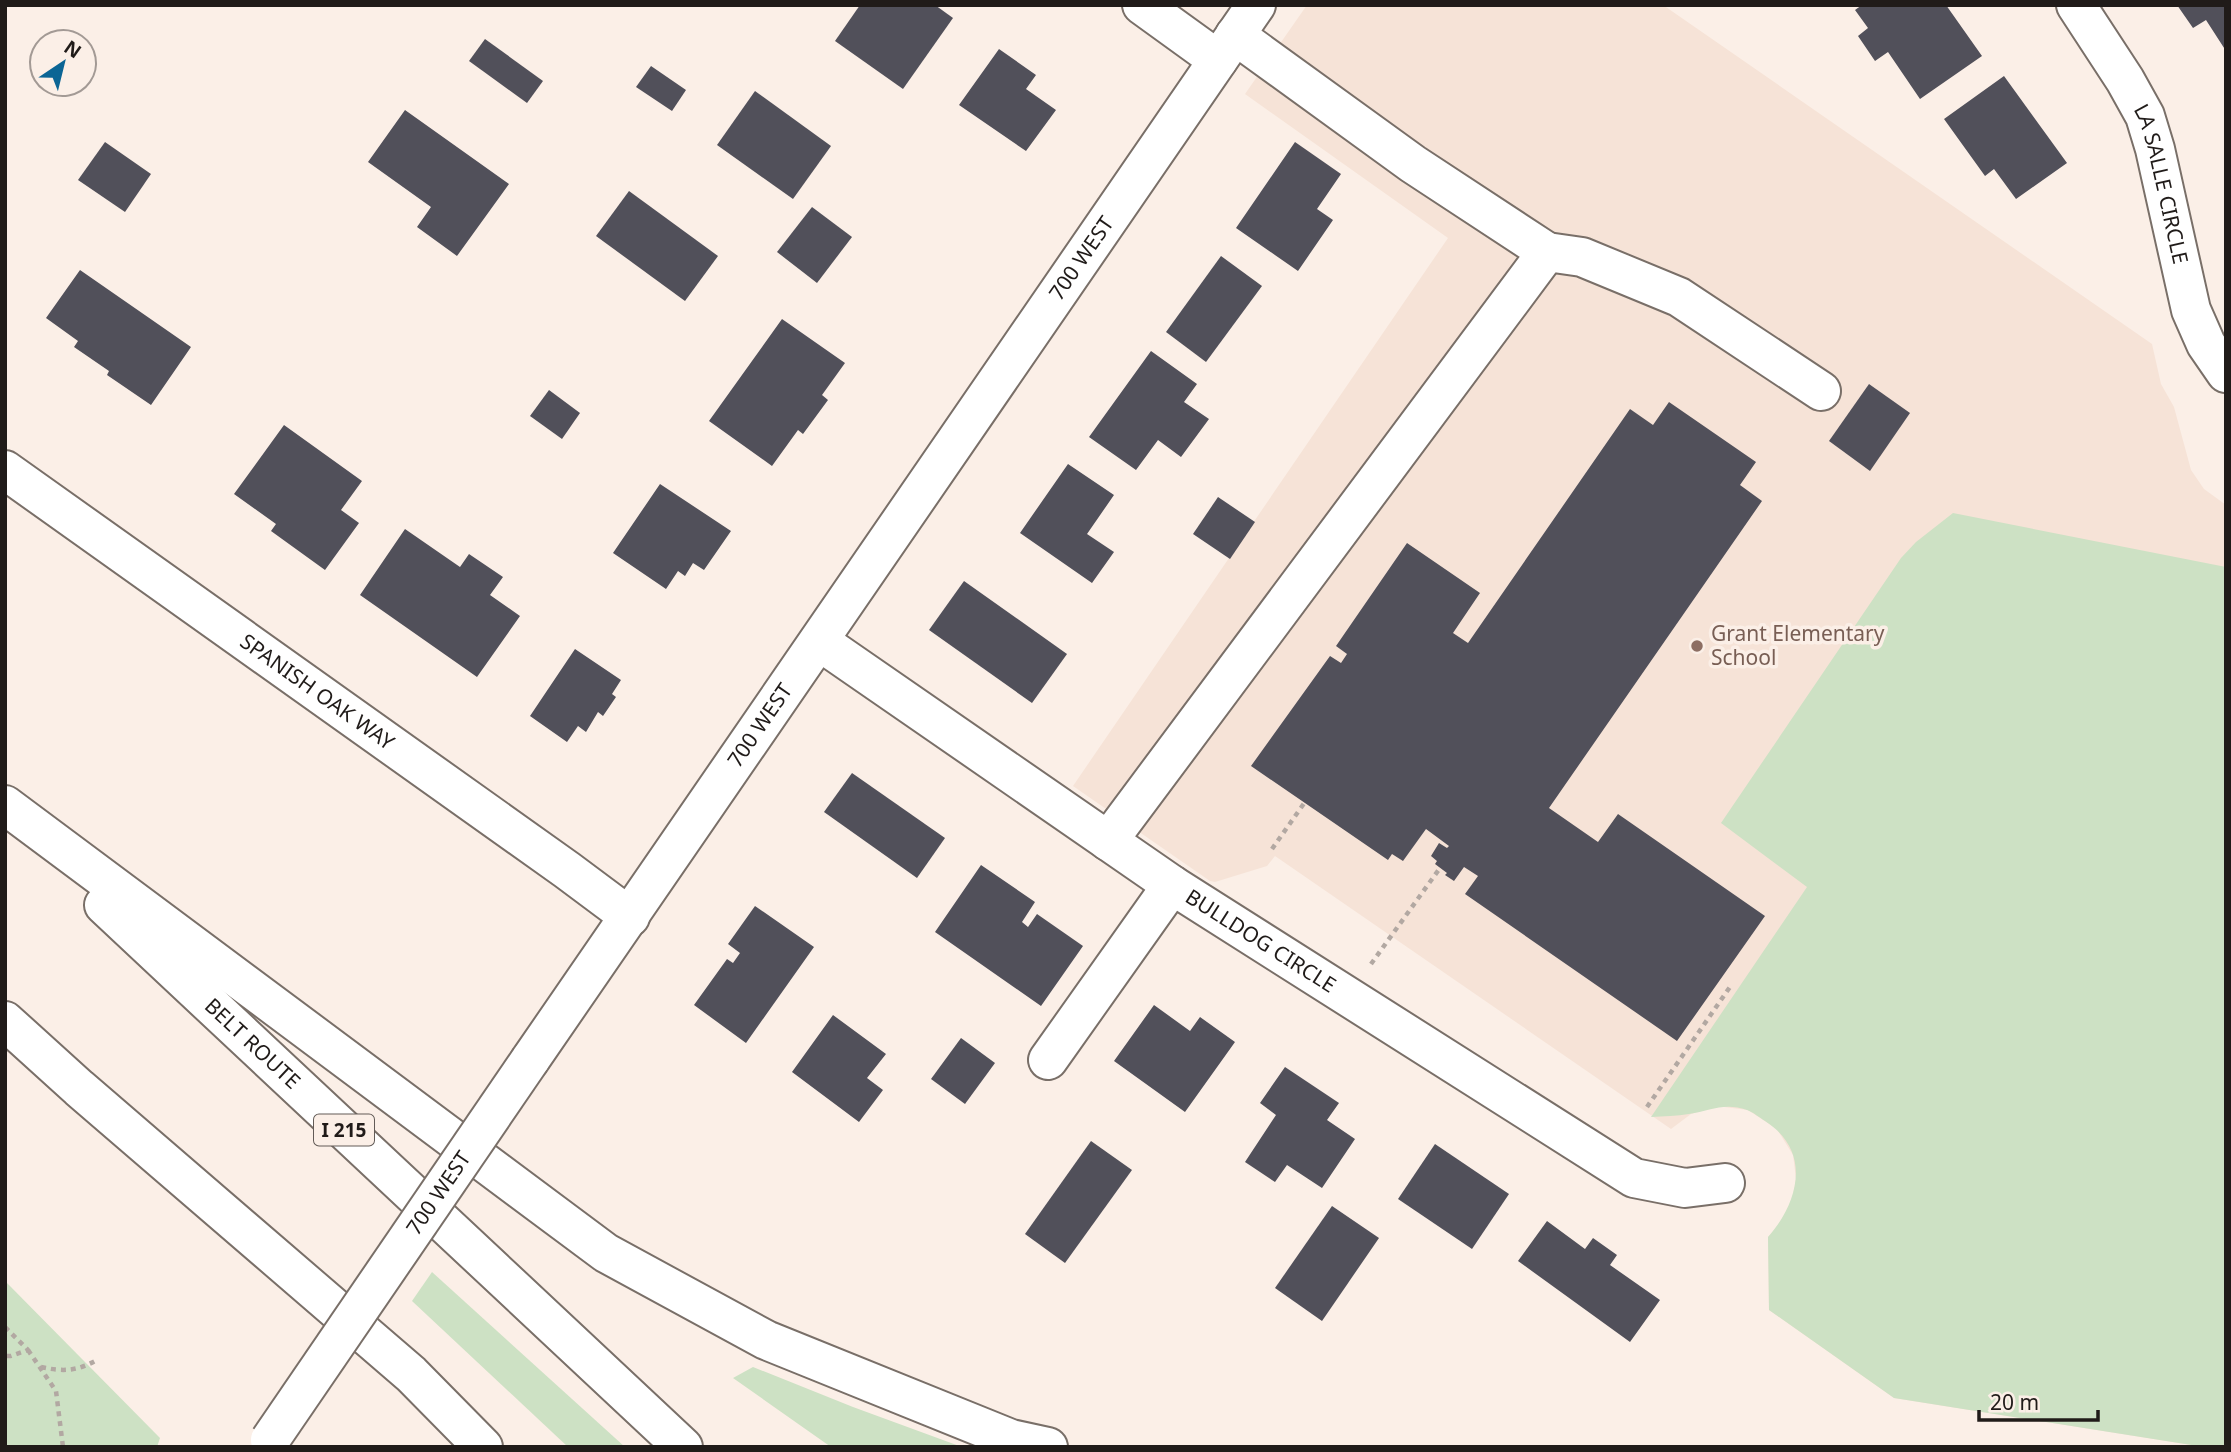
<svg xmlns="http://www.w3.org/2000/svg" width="2231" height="1452" font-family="'Noto Sans',sans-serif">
<rect width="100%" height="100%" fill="#fbefe7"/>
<path fill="#f6e3d7" d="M1307,5H1663L2152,344L2161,384L2174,407L2191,470L2204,489L2226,505V1447H2204L1894,1398L1769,1310L1768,1237L1783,1220L1792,1200L1796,1179L1793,1155L1777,1129L1748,1110L1716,1106L1691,1114L1671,1129L1275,856L1267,866L1215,882L1210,881L1073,786L1448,238L1245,94Z"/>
<g fill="#cde1c4">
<path d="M1953,513L2226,567V1447H2204L1894,1398L1769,1310L1768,1237C1799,1202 1812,1151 1765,1121C1760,1118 1753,1112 1747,1110C1724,1102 1710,1111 1689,1114C1677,1116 1664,1116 1651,1117L1807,887L1721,823L1901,558L1916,542Z"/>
<path d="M432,1272L625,1447H568L412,1301Z"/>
<path d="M5,1281L160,1438L157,1447H5Z"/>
<path d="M753,1367L853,1407L962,1447H831L733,1378Z"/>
</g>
<g fill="#51505a">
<path d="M860,5H935L953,18L903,89L835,41Z"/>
<path d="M1862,5H1946L1982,56L1920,99L1888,52L1875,61L1858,36L1868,28L1855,10Z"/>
<path d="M2177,5H2226V51L2206,20L2193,28Z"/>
<path d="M485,39L543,81L527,103L469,61Z"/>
<path d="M999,49L1036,75L1026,89L1056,110L1026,151L959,105Z"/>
<path d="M651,66L686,90L672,111L636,87Z"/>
<path d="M2004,76L2067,163L2016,199L1994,169L1985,176L1944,119Z"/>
<path d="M755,91L831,146L793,199L717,145Z"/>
<path d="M405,110L509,184L457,256L417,227L431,207L368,162Z"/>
<path d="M105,142L151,174L125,212L78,180Z"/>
<path d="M1295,142L1341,174L1317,209L1333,220L1298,271L1236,228Z"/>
<path d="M629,191L718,256L685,301L596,236Z"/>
<path d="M812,207L852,237L817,283L777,252Z"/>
<path d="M1221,256L1262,286L1206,362L1166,332Z"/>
<path d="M80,270L191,347L151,405L107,375L109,371L74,347L78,341L46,318Z"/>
<path d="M782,319L845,363L822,395L828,400L803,434L798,430L772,466L709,421Z"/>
<path d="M1151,351L1197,384L1184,402L1209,419L1181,457L1158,440L1136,470L1089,437Z"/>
<path d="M1869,384L1910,413L1870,471L1829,441Z"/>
<path d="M549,390L580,413L562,439L530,416Z"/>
<path d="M1669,402L1756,462L1740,485L1762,501L1549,808L1598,842L1618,814L1765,916L1677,1041L1465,894L1478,876L1464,867L1454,881L1445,875L1447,873L1435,864L1437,861L1431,856L1439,843L1447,848L1449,846L1426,829L1403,861L1392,854L1388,860L1251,766L1330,656L1341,663L1347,654L1336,646L1407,543L1480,593L1453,633L1468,643L1630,409L1653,425Z"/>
<path d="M284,425L362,481L341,510L359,523L325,570L271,531L276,524L234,494Z"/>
<path d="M1068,464L1114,495L1087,534L1114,552L1092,583L1020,533Z"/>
<path d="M660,484L731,531L704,570L693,563L685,576L678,571L666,589L613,553Z"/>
<path d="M1218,497L1255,522L1230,559L1193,534Z"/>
<path d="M405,529L460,567L469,554L503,577L490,595L520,616L477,677L360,595Z"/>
<path d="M964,581L1067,654L1032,703L929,630Z"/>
<path d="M575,649L621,680L612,694L616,697L603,716L598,712L586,732L578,726L567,742L530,716Z"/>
<path d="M852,773L945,838L917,878L824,812Z"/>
<path d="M981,865L1035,902L1022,922L1028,927L1037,914L1083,946L1041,1006L935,932Z"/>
<path d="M755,906L814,947L746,1043L694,1005L727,959L733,963L740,953L728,944Z"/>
<path d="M1154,1005L1190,1031L1200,1017L1235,1042L1185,1112L1114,1061Z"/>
<path d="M833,1015L886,1054L867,1078L883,1090L859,1122L792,1072Z"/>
<path d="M961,1038L995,1063L965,1104L931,1079Z"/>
<path d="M1285,1067L1339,1103L1327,1120L1355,1139L1322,1188L1287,1165L1275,1182L1245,1162L1276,1115L1260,1103Z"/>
<path d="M1091,1141L1132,1170L1065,1263L1025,1234Z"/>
<path d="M1435,1144L1509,1194L1472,1249L1398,1199Z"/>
<path d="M1332,1206L1379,1238L1322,1321L1275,1288Z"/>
<path d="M1547,1221L1585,1249L1593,1238L1617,1255L1610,1265L1660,1300L1630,1342L1518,1261Z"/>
</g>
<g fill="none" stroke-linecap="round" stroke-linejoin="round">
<defs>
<g id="minor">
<path d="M1142,5L1218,60"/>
<path id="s1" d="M2076,5L2125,80L2145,116L2155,149L2191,310L2206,344L2226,373"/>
<path d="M1547,252L1582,257L1679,297L1821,391"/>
<path id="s2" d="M5,470L567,870L630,917"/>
<path id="s3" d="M819,641L1172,885L1634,1178L1685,1188L1725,1183"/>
<path d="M1108,841L1547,252L1413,164L1235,35"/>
<path d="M1048,1060L1172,885"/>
</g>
<g id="major">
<path id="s4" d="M530,1060L1256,5"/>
</g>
<g id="highway">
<path d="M5,805L606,1253L766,1340L1011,1439L1048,1447"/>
<path id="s5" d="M104,905L683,1447"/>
<path d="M5,1021L79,1088L411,1374L483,1447"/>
</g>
</defs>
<use href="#minor" stroke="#796f68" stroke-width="42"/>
<use href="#major" stroke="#796f68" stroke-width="42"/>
<use href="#highway" stroke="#796f68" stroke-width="42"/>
<g stroke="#b2a8a2" stroke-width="4.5" stroke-dasharray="5 5" stroke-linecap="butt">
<path d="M1272,849L1305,802"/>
<path d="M1371,964L1440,868"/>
<path d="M1647,1107L1732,984"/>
<path d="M5,1327L28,1350L11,1356H5"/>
<path d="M28,1350L56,1391L63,1447"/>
<path d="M41,1367C64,1372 77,1371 97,1360"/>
</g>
<use href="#minor" stroke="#fff" stroke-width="38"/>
<use href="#major" stroke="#fff" stroke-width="38"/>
<use href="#highway" stroke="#fff" stroke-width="38"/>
<defs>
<g id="major-bridge">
<path id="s6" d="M270,1440L530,1060"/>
</g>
</defs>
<use href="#major-bridge" stroke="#796f68" stroke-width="42" stroke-linecap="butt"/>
<use href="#major-bridge" stroke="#fff" stroke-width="38"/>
</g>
<circle fill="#8d6e63" stroke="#fbefe7" stroke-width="2.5" cx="1697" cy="646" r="7"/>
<g text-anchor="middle" stroke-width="7" stroke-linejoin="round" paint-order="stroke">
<rect fill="#fbefe7" stroke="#625b57" stroke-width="2" x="314" y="1114.5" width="60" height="31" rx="5"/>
<g font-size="19" font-weight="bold" fill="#201b19">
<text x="344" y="1137">I 215</text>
</g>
<g font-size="21" fill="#201b19" stroke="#fbefe7">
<text dy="7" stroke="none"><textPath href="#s1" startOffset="201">LA SALLE CIRCLE</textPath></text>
<text dy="7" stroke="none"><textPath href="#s4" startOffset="973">700 WEST</textPath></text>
<text dy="7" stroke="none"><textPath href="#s2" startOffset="383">SPANISH OAK WAY</textPath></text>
<text dy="7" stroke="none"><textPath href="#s4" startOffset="406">700 WEST</textPath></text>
<text dy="7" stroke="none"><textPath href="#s3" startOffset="534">BULLDOG CIRCLE</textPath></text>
<text dy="7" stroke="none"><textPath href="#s5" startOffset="203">BELT ROUTE</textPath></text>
<text dy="7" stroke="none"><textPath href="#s6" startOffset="299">700 WEST</textPath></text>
</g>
<g font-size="21" fill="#785e54" stroke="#fbefe7" text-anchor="start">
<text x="1711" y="641">Grant Elementary<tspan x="1711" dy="24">School</tspan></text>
</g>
</g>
<rect width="2231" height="1452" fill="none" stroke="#201b19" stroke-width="14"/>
<g transform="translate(63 63) rotate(35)"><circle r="33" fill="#fbefe7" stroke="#a39a95" stroke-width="2"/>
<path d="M0-5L12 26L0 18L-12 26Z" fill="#0b6595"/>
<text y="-10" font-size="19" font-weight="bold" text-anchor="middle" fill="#201b19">N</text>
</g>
<path d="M1979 1410v10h119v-10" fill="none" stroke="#201b19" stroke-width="3.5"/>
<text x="1990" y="1410" font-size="21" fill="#201b19" stroke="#fbefe7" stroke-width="5" paint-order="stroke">20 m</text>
</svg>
